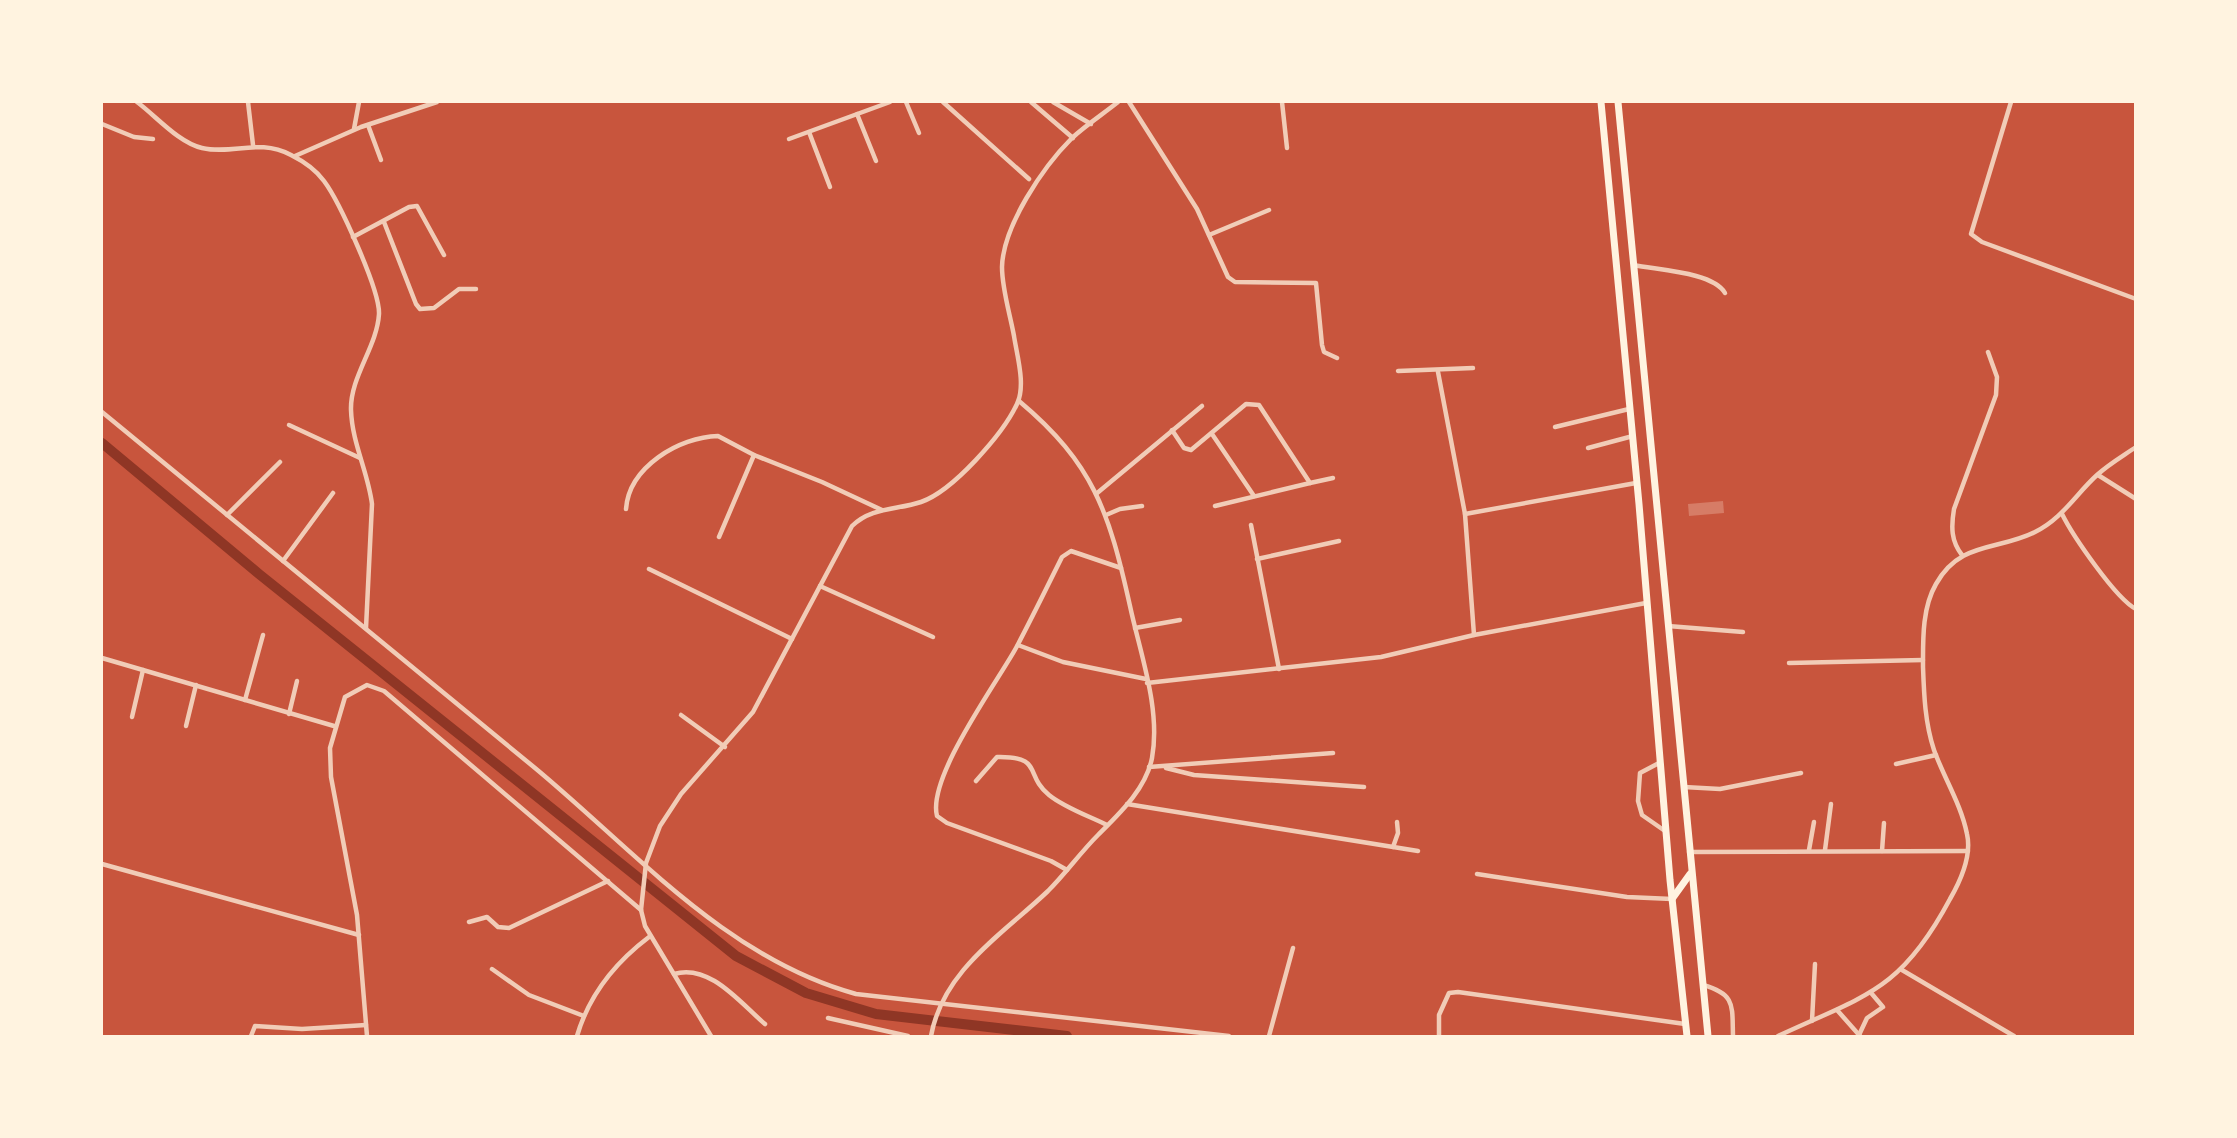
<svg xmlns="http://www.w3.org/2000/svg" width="2237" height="1138" font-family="'DejaVu Sans',sans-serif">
<rect width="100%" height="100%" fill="#c8553d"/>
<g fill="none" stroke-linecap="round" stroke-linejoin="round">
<path stroke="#8f3625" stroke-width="10" d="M102,443L259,574L736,956L806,993L876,1014L1067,1036"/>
</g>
<path fill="#d67c66" d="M1723,501L1724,513L1689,516L1688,504Z"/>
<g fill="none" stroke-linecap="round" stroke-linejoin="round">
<g stroke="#f1ccb7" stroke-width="4.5">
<path d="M137,102C156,116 179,143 202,148C234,155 258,138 291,155C303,161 316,170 324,181C339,201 380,290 379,314C377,347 350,377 351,410C352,443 368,472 372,504L366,628"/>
<path d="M248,102L253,145"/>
<path d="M906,102L919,133"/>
<path d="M943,102L1029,179"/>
<path d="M1031,102L1073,138"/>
<path d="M1053,102L1091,124"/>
<path d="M1129,102L1197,209L1228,277L1235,282L1316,283L1322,345L1324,352L1337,358"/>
<path d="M1282,102L1287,148"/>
<path d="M2011,102L1971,234L1982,242L2136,299"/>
<path d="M857,114L876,161"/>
<path d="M102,124L134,137L153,139"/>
<path d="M368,125L381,160"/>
<path d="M354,129L359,102"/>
<path d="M809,132L830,187"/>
<path d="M789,139L890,102"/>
<path d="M295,156L361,127L437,102"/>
<path d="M384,222L416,304L420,309L434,308L459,289H476"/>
<path d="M1209,235L1269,210"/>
<path d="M353,237L409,207L417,206L444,255"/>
<path d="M1634,265C1657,270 1713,272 1725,293"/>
<path d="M1398,371L1473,368"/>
<path d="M1438,372L1465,514L1474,635"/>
<path d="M102,412C245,531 391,648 535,768C635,851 727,959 856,994L1229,1036"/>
<path d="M289,425L360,458"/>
<path d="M1555,427L1629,409"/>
<path d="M1172,430L1184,448L1191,450L1246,404L1259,405L1310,483L1215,506"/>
<path d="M1212,434L1254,496"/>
<path d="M1588,448L1633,436"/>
<path d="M2098,475L2136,499"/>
<path d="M1310,483L1333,478"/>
<path d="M1096,494L1202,406"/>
<path d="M626,509C629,467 679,437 718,436L754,455L822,482L882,510"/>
<path d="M1465,514L1636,483"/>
<path d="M2062,514C2073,536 2116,599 2136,609"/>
<path d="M227,515L280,462"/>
<path d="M1106,515L1120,509L1142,506"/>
<path d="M1251,525L1279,669"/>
<path d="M719,537L754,455"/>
<path d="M1962,555C1951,541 1951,527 1954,509L1996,395L1997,377L1988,352"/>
<path d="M1257,559L1339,541"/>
<path d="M283,561L333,493"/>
<path d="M649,569L792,639"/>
<path d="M820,586L933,637"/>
<path d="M1668,626L1743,632"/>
<path d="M1135,628L1180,620"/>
<path d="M1018,645L1063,662L1146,679"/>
<path d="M102,658L334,726"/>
<path d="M1789,663L1923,660"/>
<path d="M1147,683L1381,657L1474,635L1646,603"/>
<path d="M245,700L263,635"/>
<path d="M289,714L297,681"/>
<path d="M681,715L725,747"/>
<path d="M132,717L143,670"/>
<path d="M186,726L196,685"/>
<path d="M1659,763L1640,773L1638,801L1642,815L1665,831"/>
<path d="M1896,764L1936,755"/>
<path d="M1149,767L1333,753"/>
<path d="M1166,768L1194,775L1364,787"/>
<path d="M976,781L997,757C1044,756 1024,775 1049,795C1065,808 1089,816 1107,825"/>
<path d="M1684,787L1720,789L1801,773"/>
<path d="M1127,804L1418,851"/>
<path d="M1393,847L1398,833L1397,822"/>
<path d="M1809,850L1814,822"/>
<path d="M1825,850L1831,804"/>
<path d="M1882,851L1884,823"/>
<path d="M1689,852L1968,851"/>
<path d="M102,864L359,935"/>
<path d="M1067,870L1051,861L947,823L937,816C927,778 996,684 1016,648C1032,618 1047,587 1062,557L1071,551L1121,568"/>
<path d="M1477,874L1627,897L1672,899"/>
<path d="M469,922L487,917L498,927L509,928L608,881"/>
<path d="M492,969L529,995L584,1016"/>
<path d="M1902,970L2014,1036"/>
<path d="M674,974C710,963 741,1004 765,1024"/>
<path d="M1703,985C1736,994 1732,1006 1733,1036"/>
<path d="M1837,1010L1860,1036"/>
<path d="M828,1018L908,1036"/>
<path d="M1812,1021L1815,964"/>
<path d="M1859,1035L1867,1018L1883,1007L1872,994"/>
<path d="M251,1036L255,1026L302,1029L366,1025"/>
<path d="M367,1036L357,915L331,777L330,748L345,697L367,685L384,691L641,910"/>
<path d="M577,1036C589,995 616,962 649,937"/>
<path d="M711,1036L645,926L641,910L646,863L660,826L681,794L753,712L852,526C871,507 897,510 921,502C953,491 1003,434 1017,404C1026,385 1017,356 1014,336C1010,314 1002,289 1002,267C1003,226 1043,167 1072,138C1086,125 1103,114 1118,102"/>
<path d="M931,1036C943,970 1003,934 1048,891C1066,873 1080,853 1098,835C1119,814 1146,789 1152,758C1161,709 1140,653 1130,606C1109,512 1094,464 1019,401"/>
<path d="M1269,1036L1293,948"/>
<path d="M1439,1036V1015L1449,993L1458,992L1685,1024"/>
<path d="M1778,1036C1866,995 1901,991 1950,899C1961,880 1972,856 1967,834C1961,804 1944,778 1934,750C1925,723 1924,695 1923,667C1923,640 1922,608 1936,584C1960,541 1997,551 2035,532C2062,519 2076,494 2097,475C2109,464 2123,456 2136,447"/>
</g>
<g stroke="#fff3e0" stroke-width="7">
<path d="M1601,102L1639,504L1670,880L1687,1036"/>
<path d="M1618,102L1708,1036"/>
<path d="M1672,899L1690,874"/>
</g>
</g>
<rect width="2237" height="1138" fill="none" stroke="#fff3e0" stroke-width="206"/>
</svg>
